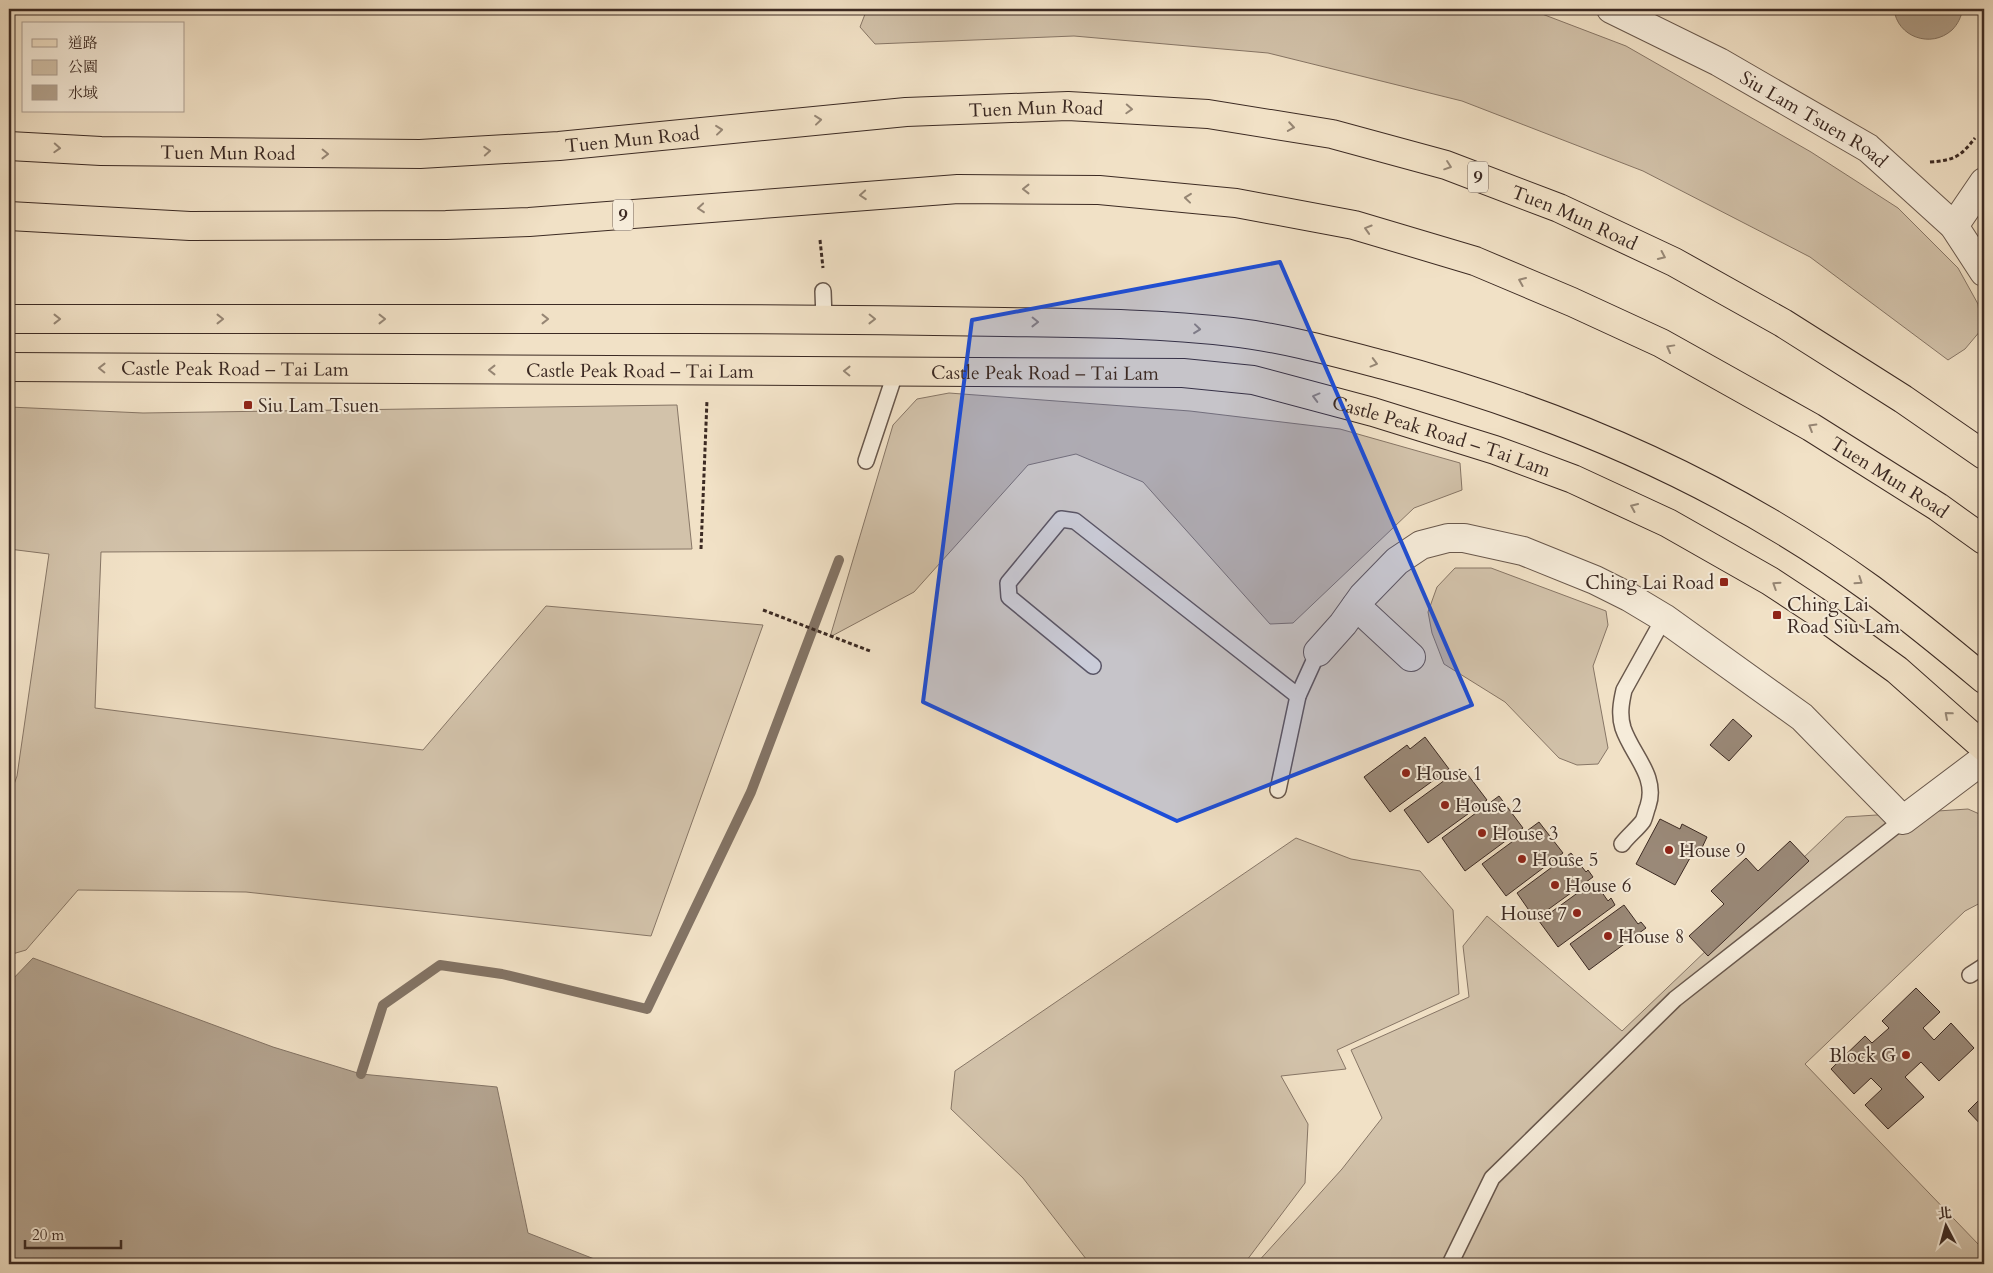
<svg xmlns="http://www.w3.org/2000/svg" width="1993" height="1273" font-family="Cardo,'Noto Serif TC',serif">
<rect width="100%" height="100%" fill="#f1e1c6"/>
<filter id="stains"><feTurbulence type="fractalNoise" baseFrequency=".004" numOctaves="4"/><feColorMatrix values="0 0 0 0 .2 0 0 0 0 .09 0 0 0 0 .02 0 0 0 .5 -.17"/></filter>
<radialGradient id="worn" r=".72"><stop offset=".6" stop-color="#630" stop-opacity="0"/><stop offset="1" stop-color="#630" stop-opacity=".3"/></radialGradient>
<g fill="#d2c2aa" stroke="#877666">
<path d="M867,9H1529L1626,46L1811,152L1898,208L1958,268L1978,304L1981,330L1965,349L1948,360L1810,257L1643,171L1462,101L1268,53L1074,36L875,44L860,27Z"/>
<path d="M949,393L1190,411L1340,429L1460,463L1462,490L1414,508L1293,623L1270,624L1143,482L1076,454L1028,465L914,592L830,637L893,425L917,399Z"/>
<path d="M677,405L692,549L101,552L95,708L423,750L546,606L763,625L651,936L246,892L78,890L26,950L9,955V798L17,776L49,554L9,549V407L143,413Z"/>
<path d="M1455,568H1491L1606,611L1608,625L1593,666L1608,748L1598,764L1577,765L1559,758L1505,702L1444,664L1432,633L1428,612L1437,587Z"/>
<path d="M1968,809L1984,816V901L1965,911L1805,1064L1979,1245L1984,1246V1264H1256L1342,1169L1382,1118L1351,1050L1469,997L1463,946L1487,916L1622,1031L1846,817Z"/>
<path d="M1296,838L1351,859L1420,871L1453,910L1459,994L1337,1050L1346,1069L1281,1076L1308,1124L1305,1183L1244,1264H1090L1023,1178L951,1109L955,1071Z"/>
</g>
<g fill="#b3a38f" stroke="#837364">
<path d="M1894,9H1963C1961,17 1958,24 1952,30C1931,49 1897,37 1894,9Z"/>
<path d="M33,958L273,1047L361,1074L497,1087L528,1233L607,1264H9V983Z"/>
</g>
<g fill="none" stroke-linecap="round" stroke-linejoin="round">
<path stroke="#837364" stroke-width="10" d="M361,1074L383,1005L440,965L502,974L647,1009L751,792L839,560"/>
</g>
<g fill="#9a8978" stroke="#3c2a23">
<path d="M1733,719L1752,736L1729,761L1710,745Z"/>
<path d="M1425,737L1449,769L1390,812L1364,777L1407,745L1410,749Z"/>
<path d="M1460,769L1466,777L1468,775L1487,800L1428,843L1404,810Z"/>
<path d="M1499,796L1523,828L1465,871L1442,838Z"/>
<path d="M1660,819L1680,829L1682,824L1707,837L1700,852L1695,849L1675,885L1636,864Z"/>
<path d="M1539,822L1563,853L1506,896L1482,864Z"/>
<path d="M1790,841L1809,861L1708,956L1689,936L1724,904L1711,891L1746,858L1758,871Z"/>
<path d="M1571,853L1586,872L1588,870L1593,877L1535,919L1517,893Z"/>
<path d="M1594,881L1608,901L1611,898L1615,905L1558,947L1539,921Z"/>
<path d="M1624,905L1638,924L1641,922L1646,928L1589,970L1570,944Z"/>
<path d="M1916,988L1940,1012L1923,1028L1934,1040L1951,1023L1974,1048L1939,1081L1921,1062L1905,1077L1924,1097L1888,1129L1865,1105L1882,1089L1871,1078L1854,1094L1831,1069L1865,1036L1872,1043L1889,1028L1882,1021Z"/>
<path d="M1984,1095V1128L1968,1111Z"/>
</g>
<g fill="none" stroke-linecap="round" stroke-linejoin="round">
<defs>
<g id="service">
<path d="M823,291L824,319"/>
<path d="M866,461L896,371"/>
<path d="M1093,666L1009,597L1008,583L1061,519L1075,521L1298,696"/>
<path d="M1278,790L1298,696L1318,652"/>
<path d="M1622,844C1628,836 1637,829 1643,821C1645,817 1646,811 1648,806C1658,776 1632,755 1623,728C1619,715 1621,703 1624,690L1664,618"/>
<path d="M1970,975L1984,966"/>
<path d="M1450,1264L1492,1178L1675,999L1903,820"/>
</g>
<g id="minor">
<path id="s1" d="M1611,9L1719,62L1868,148L1954,226L1984,272"/>
<path d="M1954,226L1984,182"/>
<path d="M1356,606L1411,657"/>
<path d="M1318,652L1343,624L1363,596L1397,561L1421,545L1448,538H1464L1523,551L1595,580L1629,597L1664,618L1802,717L1903,820L1984,759"/>
</g>
<g id="primary">
<path d="M9,319C237,319 465,319 693,319C797,319 900,320 1004,322C1080,323 1156,323 1232,332C1283,338 1334,352 1384,365C1557,411 1725,483 1871,589C1910,618 1947,648 1984,679"/>
<path id="s2" d="M9,367L1183,373L1253,380L1373,412L1495,450L1573,479L1668,523L1770,581L1814,610L1897,670L1984,747"/>
</g>
<g id="motorway">
<path id="s3" d="M9,146L101,151L420,154L559,146L906,112L1068,106L1208,114L1332,134L1446,165L1559,208L1674,262L1783,323L1903,399L1984,455"/>
<path id="s4" d="M9,216L190,226L446,225L529,222L958,189L1099,190L1236,203L1354,225L1475,261L1572,302L1661,343L1811,427L1938,507L1984,540"/>
</g>
</defs>
<use href="#service" stroke="#69584c" stroke-width="18"/>
<use href="#minor" stroke="#69584c" stroke-width="30"/>
<use href="#primary" stroke="#3c2a23" stroke-width="30"/>
<use href="#motorway" stroke="#3c2a23" stroke-width="30"/>
<g stroke="#3c2a23" stroke-width="3" stroke-dasharray="4 2.5" stroke-linecap="butt">
<path d="M1930,162C1955,160 1960,157 1975,138"/>
<path d="M820,240L823,268"/>
<path d="M701,549L707,400"/>
<path d="M763,610L870,651"/>
</g>
<use href="#service" stroke="#f6ecda" stroke-width="15"/>
<use href="#minor" stroke="#f6ecda" stroke-width="28"/>
<use href="#primary" stroke="#f1e1c6" stroke-width="28"/>
<use href="#motorway" stroke="#f1e1c6" stroke-width="28"/>
</g>
<defs><path id="oneway-chevron" d="M-2-3.5L2.5 0L-2 3.5" fill="none" stroke-width="1.6" stroke-linecap="round" stroke-linejoin="round" transform="scale(1.25)"/></defs>
<g stroke="#968674">
<use href="#oneway-chevron" transform="translate(1129 109) rotate(3)"/>
<use href="#oneway-chevron" transform="translate(818 120) rotate(-6)"/>
<use href="#oneway-chevron" transform="translate(1291 127) rotate(9)"/>
<use href="#oneway-chevron" transform="translate(719 130) rotate(-6)"/>
<use href="#oneway-chevron" transform="translate(57 148) rotate(3)"/>
<use href="#oneway-chevron" transform="translate(487 151) rotate(-4)"/>
<use href="#oneway-chevron" transform="translate(325 154) rotate(1)"/>
<use href="#oneway-chevron" transform="translate(1448 166) rotate(19)"/>
<use href="#oneway-chevron" transform="translate(1026 189) rotate(-180)"/>
<use href="#oneway-chevron" transform="translate(863 195) rotate(176)"/>
<use href="#oneway-chevron" transform="translate(1188 198) rotate(-174)"/>
<use href="#oneway-chevron" transform="translate(701 208) rotate(175)"/>
<use href="#oneway-chevron" transform="translate(1368 229) rotate(-163)"/>
<use href="#oneway-chevron" transform="translate(1662 256) rotate(25)"/>
<use href="#oneway-chevron" transform="translate(1522 281) rotate(-157)"/>
<use href="#oneway-chevron" transform="translate(57 319)"/>
<use href="#oneway-chevron" transform="translate(220 319)"/>
<use href="#oneway-chevron" transform="translate(382 319)"/>
<use href="#oneway-chevron" transform="translate(545 319)"/>
<use href="#oneway-chevron" transform="translate(872 319) rotate(1)"/>
<use href="#oneway-chevron" transform="translate(1035 322) rotate(1)"/>
<use href="#oneway-chevron" transform="translate(1197 329) rotate(6)"/>
<use href="#oneway-chevron" transform="translate(1670 348) rotate(-151)"/>
<use href="#oneway-chevron" transform="translate(1374 363) rotate(15)"/>
<use href="#oneway-chevron" transform="translate(102 368) rotate(-179)"/>
<use href="#oneway-chevron" transform="translate(492 370) rotate(-180)"/>
<use href="#oneway-chevron" transform="translate(847 371) rotate(-179)"/>
<use href="#oneway-chevron" transform="translate(1316 397) rotate(-165)"/>
<use href="#oneway-chevron" transform="translate(1812 427) rotate(-149)"/>
<use href="#oneway-chevron" transform="translate(1634 507) rotate(-156)"/>
<use href="#oneway-chevron" transform="translate(1859 581) rotate(34)"/>
<use href="#oneway-chevron" transform="translate(1776 585) rotate(-147)"/>
<use href="#oneway-chevron" transform="translate(1948 715) rotate(-139)"/>
</g>
<path fill="#1d4ed8" fill-opacity="0.2" stroke="#1d4ed8" stroke-width="4" stroke-linejoin="round" d="M1280,262L1472,705L1177,821L923,702L972,320Z"/>
<g fill="#8f2418" stroke="#f6ecda" stroke-width="2">
<rect x="243" y="400" width="10" height="10" rx="2.5"/>
<rect x="1719" y="577" width="10" height="10" rx="2.5"/>
<rect x="1772" y="610" width="10" height="10" rx="2.5"/>
<circle cx="1406" cy="773" r="5"/>
<circle cx="1445" cy="805" r="5"/>
<circle cx="1482" cy="833" r="5"/>
<circle cx="1669" cy="850" r="5"/>
<circle cx="1522" cy="859" r="5"/>
<circle cx="1555" cy="885" r="5"/>
<circle cx="1577" cy="913" r="5"/>
<circle cx="1608" cy="936" r="5"/>
<circle cx="1906" cy="1055" r="5"/>
</g>
<g text-anchor="middle" stroke-width="4" stroke-linejoin="round" paint-order="stroke">
<g fill="#f6ecda" stroke="#74645a" stroke-width="1">
<rect x="1468" y="161.5" width="20" height="31" rx="4"/>
<rect x="613" y="199.5" width="20" height="31" rx="4"/>
</g>
<g font-size="18" font-weight="bold" fill="#3c2a23">
<text x="1478" y="183">9</text>
<text x="623" y="221">9</text>
</g>
<g font-size="19" fill="#3c2a23" stroke="#f6ecda">
<text dy="7" stroke="none"><textPath href="#s3" startOffset="1029">Tuen Mun Road</textPath></text>
<text dy="7" stroke="none"><textPath href="#s1" startOffset="231">Siu Lam Tsuen Road</textPath></text>
<text dy="7" stroke="none"><textPath href="#s3" startOffset="624">Tuen Mun Road</textPath></text>
<text dy="7" stroke="none"><textPath href="#s3" startOffset="219">Tuen Mun Road</textPath></text>
<text dy="7" stroke="none"><textPath href="#s3" startOffset="1584">Tuen Mun Road</textPath></text>
<text dy="7" stroke="none"><textPath href="#s2" startOffset="226">Castle Peak Road – Tai Lam</textPath></text>
<text dy="7" stroke="none"><textPath href="#s2" startOffset="631">Castle Peak Road – Tai Lam</textPath></text>
<text dy="7" stroke="none"><textPath href="#s2" startOffset="1036">Castle Peak Road – Tai Lam</textPath></text>
<text dy="7" stroke="none"><textPath href="#s2" startOffset="1441">Castle Peak Road – Tai Lam</textPath></text>
<text dy="7" stroke="none"><textPath href="#s4" startOffset="1944">Tuen Mun Road</textPath></text>
</g>
<g font-size="19" fill="#3c2a23" stroke="#f6ecda" text-anchor="start">
<text x="258" y="412">Siu Lam Tsuen</text>
<text x="1714" y="589" text-anchor="end">Ching Lai Road</text>
<text x="1787" y="611">Ching Lai<tspan x="1787" dy="22">Road Siu Lam</tspan></text>
<text x="1416" y="780">House 1</text>
<text x="1455" y="812">House 2</text>
<text x="1492" y="840">House 3</text>
<text x="1679" y="857">House 9</text>
<text x="1532" y="866">House 5</text>
<text x="1565" y="892">House 6</text>
<text x="1567" y="920" text-anchor="end">House 7</text>
<text x="1618" y="943">House 8</text>
<text x="1896" y="1062" text-anchor="end">Block G</text>
</g>
</g>
<rect width="1993" height="1273" fill="none" stroke="#f1e1c6" stroke-width="30"/>
<rect x="10" y="10" width="1973" height="1253" fill="none" stroke="#3c2a23" stroke-width="2.5"/>
<rect x="15" y="15" width="1963" height="1243" fill="none" stroke="#3c2a23"/>
<rect x="22" y="22" width="162" height="90" fill="#f6ecda" stroke="#ac9e91"/>
<rect x="32" y="39" width="25" height="8" fill="#f1e1c6" stroke="#ac9e91"/>
<text x="68" y="48" font-size="15" fill="#3c2a23">道路</text>
<rect x="32" y="60" width="25" height="15" fill="#d2c2aa" stroke="#ac9e91"/>
<text x="68" y="72" font-size="15" fill="#3c2a23">公園</text>
<rect x="32" y="85" width="25" height="15" fill="#b3a38f" stroke="#ac9e91"/>
<text x="68" y="98" font-size="15" fill="#3c2a23">水域</text>
<g transform="translate(1946 1226) rotate(354)" stroke="#f6ecda" stroke-width="4" paint-order="stroke">
<path d="M0-4L9 19L0 12L-9 19Z" fill="#3c2a23"/>
<text y="-8" font-size="14" font-weight="bold" text-anchor="middle" fill="#3c2a23">北</text>
</g>
<path d="M25 1240v8h96v-8" fill="none" stroke="#3c2a23" stroke-width="2.5"/>
<text x="32" y="1240" font-size="15" fill="#3c2a23" stroke="#f6ecda" stroke-width="4" paint-order="stroke">20 m</text>
<rect width="100%" height="100%" filter="url(#stains)"/>
<rect width="100%" height="100%" fill="url(#worn)"/>
</svg>
